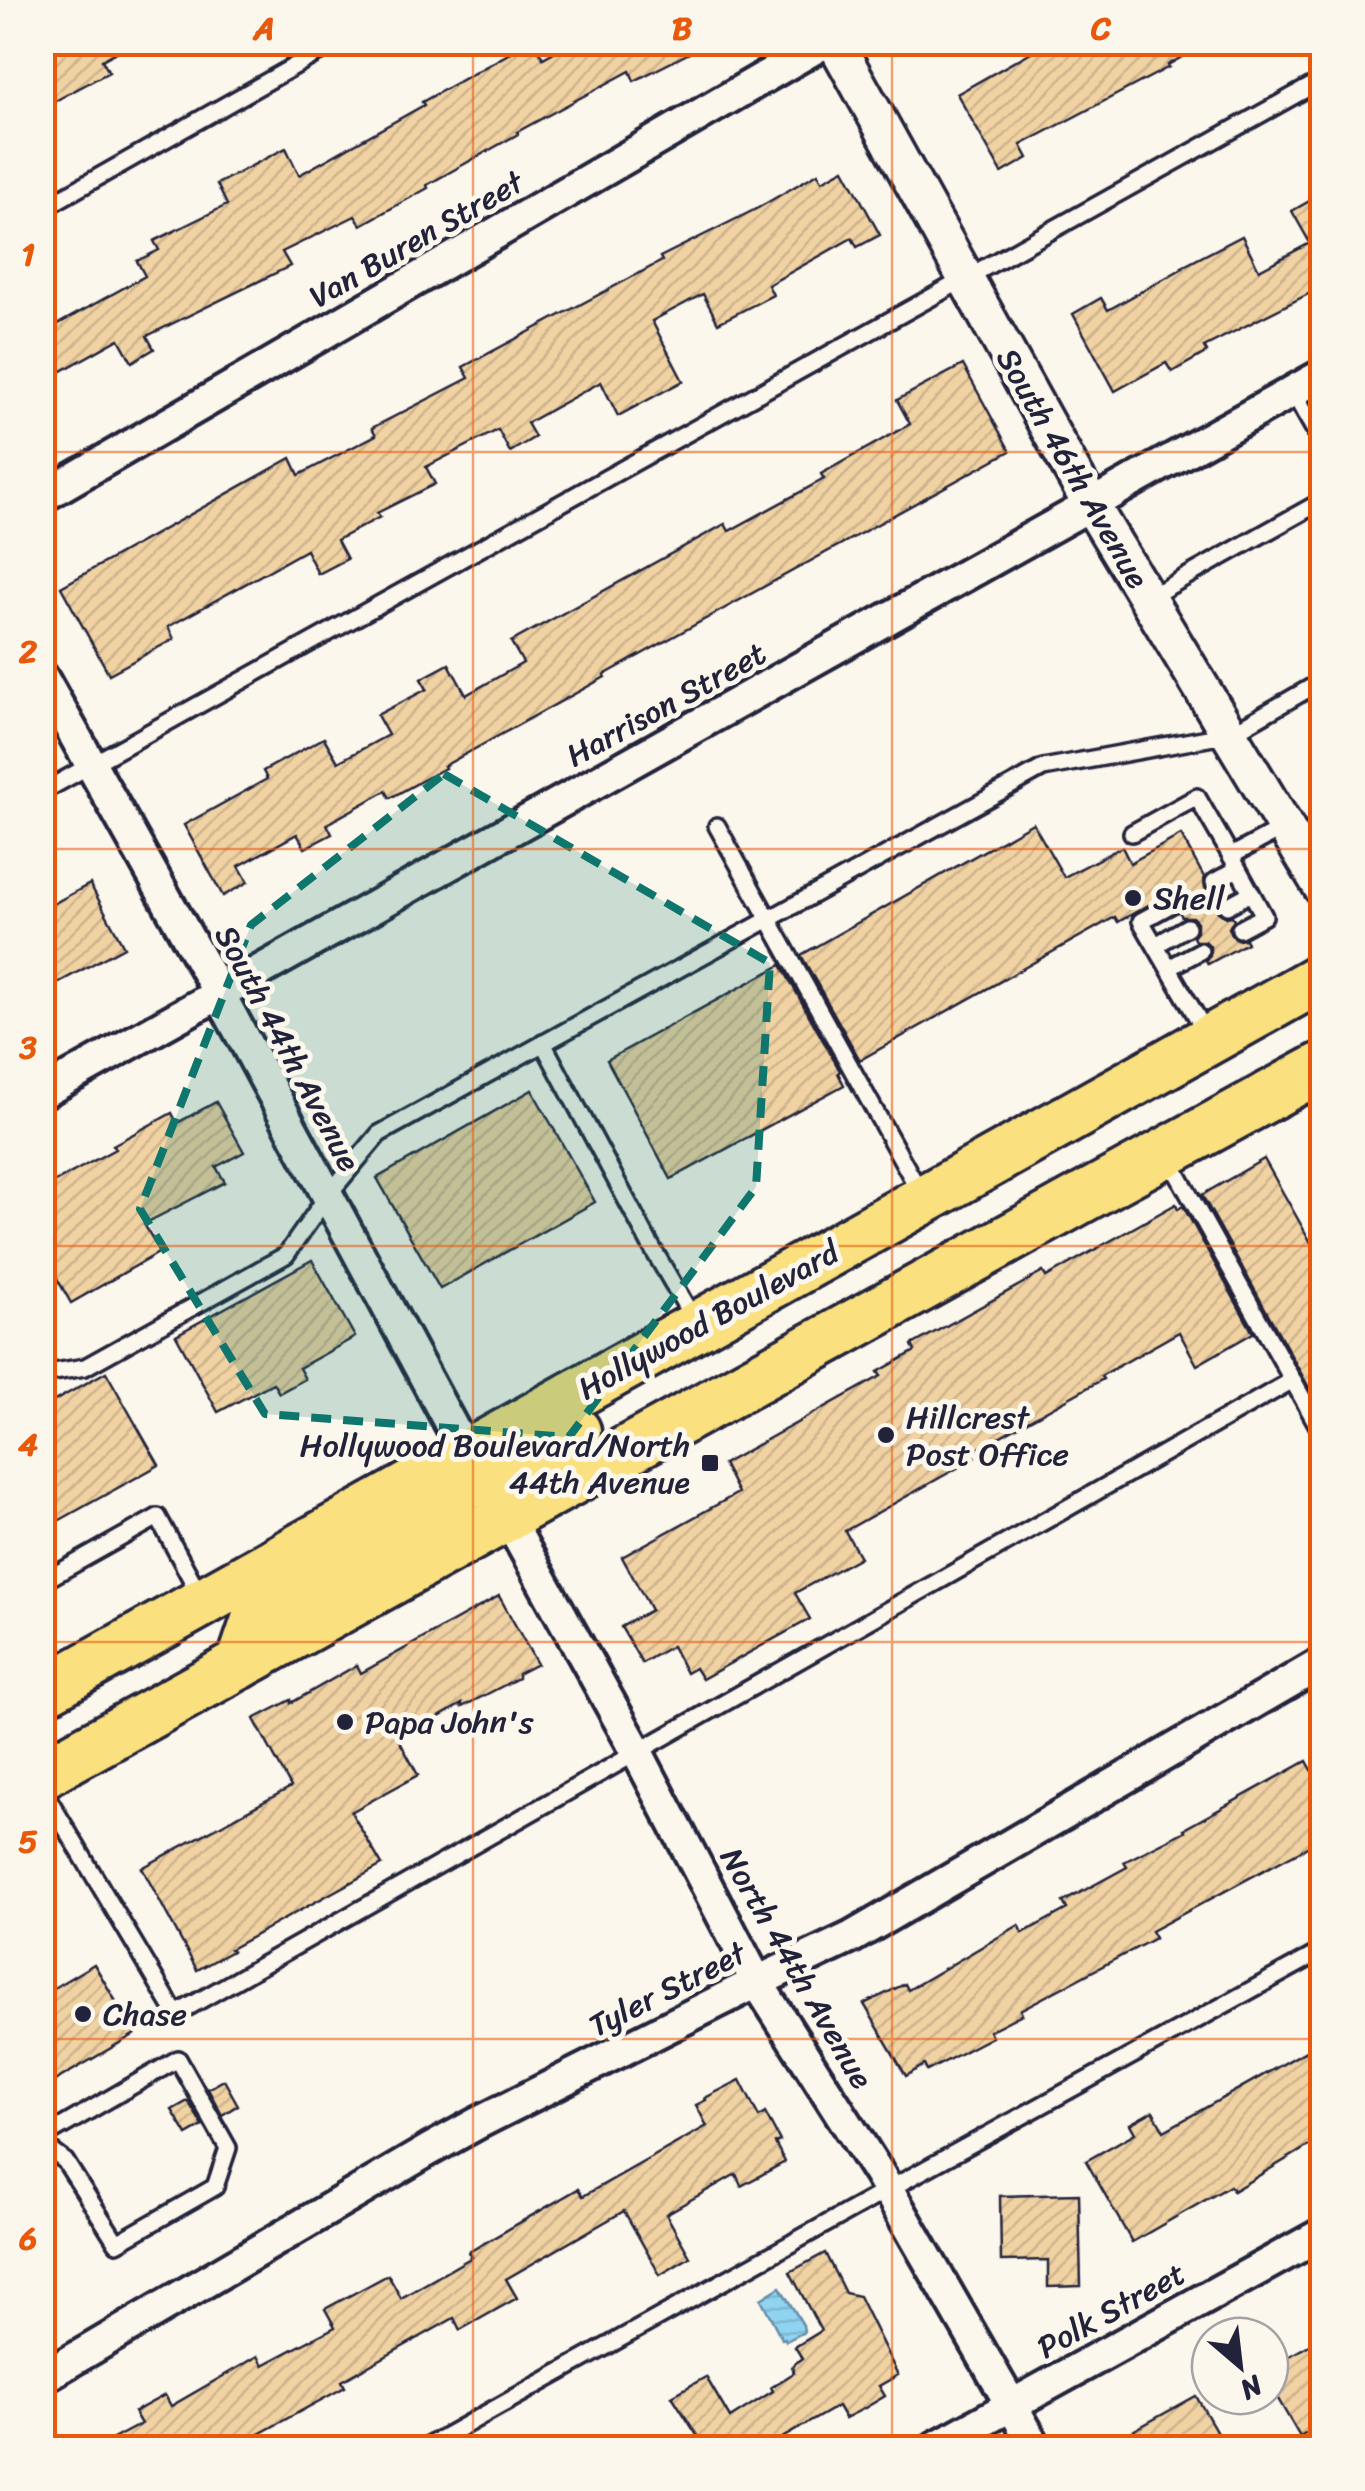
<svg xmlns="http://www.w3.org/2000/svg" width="1365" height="2491" font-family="Sriracha,sans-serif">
<defs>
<pattern id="water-rules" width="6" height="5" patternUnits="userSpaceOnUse" patternTransform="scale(2.5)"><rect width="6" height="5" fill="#91d4f2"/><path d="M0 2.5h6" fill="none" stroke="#7db6d0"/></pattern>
<pattern id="building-hatch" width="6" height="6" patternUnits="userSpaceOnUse" patternTransform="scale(2.5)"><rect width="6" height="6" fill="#f0d2a3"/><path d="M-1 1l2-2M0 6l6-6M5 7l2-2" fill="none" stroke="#ceb48d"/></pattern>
</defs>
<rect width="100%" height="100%" fill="#fbf7ec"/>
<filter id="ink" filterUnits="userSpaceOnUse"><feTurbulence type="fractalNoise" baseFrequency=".01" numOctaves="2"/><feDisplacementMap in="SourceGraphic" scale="20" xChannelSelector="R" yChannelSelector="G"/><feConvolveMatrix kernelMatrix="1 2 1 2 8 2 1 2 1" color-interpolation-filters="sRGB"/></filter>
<g filter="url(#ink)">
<path fill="url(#water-rules)" stroke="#658da9" stroke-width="2.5" d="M780,2287L803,2325L804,2332L786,2341L785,2338L782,2339L761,2299Z"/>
<g fill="url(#building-hatch)" stroke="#22223b" stroke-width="2.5">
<path d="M42,42H135L102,60L109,72L42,108Z"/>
<path d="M523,42H534L543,58L572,42H711L634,81L630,71L517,132L518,134L427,185L428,188L361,225L355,216L282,252L290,266L147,336L154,349L132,362L119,339L42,382V333L145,276L137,261L159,250L154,241L227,205L217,184L286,148L299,175L424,105L422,102L510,53L508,50Z"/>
<path d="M1049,42H1208L1168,65L1169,67L1021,145L1028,158L1002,173L957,94Z"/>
<path d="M844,169L880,235L857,247L852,238L768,285L773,295L718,323L703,294L652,321L683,381L618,416L601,382L527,423L535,437L510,452L498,430L426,467L435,484L377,513L380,517L337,540L347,559L318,574L306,550L168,627L174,639L109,674L61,587L291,458L299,475L376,435L372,428L469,378L463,367L662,261L660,257L758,208L818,173L822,181Z"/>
<path d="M1322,194V287L1204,347L1207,352L1172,372L1166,363L1115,391L1073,314L1101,298L1108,310L1183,268L1182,267L1242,236L1259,270L1310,243L1292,211Z"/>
<path d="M963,365L1010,451L604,675L605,677L444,766L445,768L390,798L386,791L327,824L332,834L305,848L297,834L239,866L248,882L223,896L184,825L267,779L263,771L324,738L338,762L388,735L377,715L427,689L421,679L449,664L466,695L523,663L511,642L725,524L729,531L824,479L821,474L910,424L897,400Z"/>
<path d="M1033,823L1064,877L1122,847L1130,863L1181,835L1204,877L1205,888L1213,893L1219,892L1221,896L1216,905L1218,912L1226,917L1232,916L1234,919L1229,928L1231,935L1239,940L1245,939L1247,943L1208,964L1206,960L1210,956V946L1205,941H1195L1193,937L1197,932V922L1192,917H1182L1180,913L1184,908V899L1179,893H1170L1118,922L1115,917L860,1060L801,955Z"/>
<path d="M90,884L124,947L52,986L42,969V910Z"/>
<path d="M781,965L840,1071L838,1073L844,1085L671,1179L607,1060Z"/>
<path d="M532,1090L595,1202L440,1289L377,1178Z"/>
<path d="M216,1102L244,1152L216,1167L225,1182L144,1224L160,1252L71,1303L42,1252V1189L115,1149L113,1145L172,1113L177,1123Z"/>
<path d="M1264,1159L1322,1262V1411L1202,1195Z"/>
<path d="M1176,1204L1178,1209L1183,1206L1253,1333L1197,1365L1179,1332L1101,1376L1103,1379L972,1452L975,1458L845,1531L860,1557L795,1593L810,1619L702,1679L695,1668L686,1673L672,1646L642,1663L621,1627L651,1610L622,1557L738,1493L723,1464L881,1376L878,1372L915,1351L912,1345L1043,1272L1046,1277Z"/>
<path d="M312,1260L355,1337L299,1368L305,1379L279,1393L273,1383L218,1412L176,1335Z"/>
<path d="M106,1372L159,1465L42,1530V1408Z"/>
<path d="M499,1596L537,1664L518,1674V1678L462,1707V1704L399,1740L418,1775L351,1812L382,1865L230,1949L232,1951L197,1970L142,1868L291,1787L254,1719L291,1700V1703L357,1665L361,1673Z"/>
<path d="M1307,1761L1322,1788V1839L1151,1931L1155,1938L1020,2010L1022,2014L989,2031L992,2037L927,2071L924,2065L906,2076L864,2004L905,1984L908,1990L1019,1925L1023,1933L1067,1909L1063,1902L1127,1867L1124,1862L1185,1831L1184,1829Z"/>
<path d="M94,1964L135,2034L51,2083L42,2069V1995Z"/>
<path d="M1322,2042V2138L1233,2191L1230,2186L1132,2242L1086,2161L1135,2133L1130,2124L1153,2111L1164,2131Z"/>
<path d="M224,2080L238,2105L222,2115L208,2089Z"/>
<path d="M740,2080L759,2117L765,2113L780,2141L775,2143L785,2162L741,2186L736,2174L666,2214L690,2257L660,2275L624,2211L506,2279L517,2298L460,2330L454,2318L342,2381L345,2387L233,2448H96L141,2424L134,2412L165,2395L171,2406L258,2356L263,2365L335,2327L325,2309L388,2275L401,2298L472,2257L469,2252L578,2189L583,2196L707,2126L696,2105L706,2100L705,2098Z"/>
<path d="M188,2101L203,2126L187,2135L172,2110Z"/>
<path d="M1079,2194L1081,2286L1048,2287V2260L1001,2261L1000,2196Z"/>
<path d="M825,2253L845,2293L859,2296L898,2375L879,2386L885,2396L865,2408L845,2418L838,2406L777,2441L782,2448H705L672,2396L706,2377L730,2418L773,2391L771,2387L794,2373L792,2366L802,2358L795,2347L821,2331L790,2272Z"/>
<path d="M1322,2338V2424L1300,2437L1270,2385V2367Z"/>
<path d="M1196,2396L1226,2448H1102Z"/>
</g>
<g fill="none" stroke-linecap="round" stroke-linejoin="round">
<defs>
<g id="service">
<path d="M42,209L337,42"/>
<path d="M1293,392L1322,443"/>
<path d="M1148,598L1322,501"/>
<path d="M42,792L1322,80"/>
<path d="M717,826L921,1194"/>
<path d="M1132,833L1197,797L1231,856L1285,827"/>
<path d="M1231,856L1264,916L1240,929"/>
<path d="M1214,882L1237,869"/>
<path d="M1174,903L1141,921L1208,1036"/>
<path d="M1227,906L1251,893"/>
<path d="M1156,945L1187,927"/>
<path d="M1169,968L1200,951"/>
<path d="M543,1043L650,1244L694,1320"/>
<path d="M1168,1157L1322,1433"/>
<path d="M42,1374L85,1367L286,1255L328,1195L379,1134L1043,768L1230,734L1322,681"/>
<path d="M42,1582L158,1517L202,1599"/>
<path d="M42,1788L176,2014L1293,1380"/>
<path d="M42,2138L178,2059L228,2148L215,2187L117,2243L65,2161L42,2144"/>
<path d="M424,2448L853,2209L1322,1951"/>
</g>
<g id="minor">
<path d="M42,497L825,42"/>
<path d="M42,677L220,995L467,1455"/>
<path d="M42,1093L1322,375"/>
<path d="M507,1517L637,1752L757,1982L879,2174L1036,2448"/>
<path d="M42,2378L429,2150L476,2124L757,1982L852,1937L1322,1663"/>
<path d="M934,2448L1322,2234"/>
</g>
<path id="tertiary" d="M835,42L1091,505L1322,888"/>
<g id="trunk">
<path d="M507,1517L500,1503C515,1458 538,1453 576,1431"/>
<path d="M241,1664L258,1614L436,1517C455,1497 466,1484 467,1455"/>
<path d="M42,1692L1322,977"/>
<path d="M42,1774L1077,1201L1322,1067"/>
</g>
</defs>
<use href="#service" stroke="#22223b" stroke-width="22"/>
<use href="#minor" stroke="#22223b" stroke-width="38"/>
<use href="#tertiary" stroke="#22223b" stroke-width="42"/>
<use href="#trunk" stroke="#22223b" stroke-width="55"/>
<use href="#service" stroke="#fbf7ec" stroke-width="15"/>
<use href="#minor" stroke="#fbf7ec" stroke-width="30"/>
<use href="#tertiary" stroke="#fbf7ec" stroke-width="35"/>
<use href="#trunk" stroke="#fbe080" stroke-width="48"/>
</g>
</g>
<path fill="#0f766e" fill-opacity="0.2" stroke="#0f766e" stroke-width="8" stroke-dasharray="20 12" stroke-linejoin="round" d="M444,774L770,963L756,1187L569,1437L265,1414L140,1209L251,925Z"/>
<path fill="none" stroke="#e8590c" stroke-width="2.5" stroke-opacity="0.55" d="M473,42V2448M892,42V2448M42,452H1322M42,849H1322M42,1246H1322M42,1642H1322M42,2039H1322"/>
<g fill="#22223b" stroke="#fbf7ec" stroke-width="4">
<circle cx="1133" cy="898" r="10"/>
<circle cx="886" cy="1435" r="10"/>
<rect x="700" y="1453" width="20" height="20" rx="5"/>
<circle cx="345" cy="1722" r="10"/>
<circle cx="83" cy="2014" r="10"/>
</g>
<g text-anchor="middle" stroke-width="10" stroke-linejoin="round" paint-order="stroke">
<g font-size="32" fill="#22223b" stroke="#fbf7ec">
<text transform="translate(416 239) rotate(-30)" y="11">Van Buren Street</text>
<text transform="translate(1073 468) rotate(60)" y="11">South 46th Avenue</text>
<text transform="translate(666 704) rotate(-29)" y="11">Harrison Street</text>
<text transform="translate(288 1048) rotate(62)" y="11">South 44th Avenue</text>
<text transform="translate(708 1320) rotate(-29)" y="11">Hollywood Boulevard</text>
<text transform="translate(797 1968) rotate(60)" y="11">North 44th Avenue</text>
<text transform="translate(667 1989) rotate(-27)" y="11">Tyler Street</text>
<text transform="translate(1111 2310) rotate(-29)" y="11">Polk Street</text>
</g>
<g font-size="32" fill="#22223b" stroke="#fbf7ec" text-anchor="start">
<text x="1153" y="909">Shell</text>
<text x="906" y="1428">Hillcrest<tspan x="906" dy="37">Post Office</tspan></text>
<text x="690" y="1456" text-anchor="end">Hollywood Boulevard/North<tspan x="690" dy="37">44th Avenue</tspan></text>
<text x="365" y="1733">Papa John's</text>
<text x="103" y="2025">Chase</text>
</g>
</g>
<rect width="1365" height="2491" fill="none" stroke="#fbf7ec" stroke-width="110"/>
<g transform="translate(1240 2366) rotate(152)"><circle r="48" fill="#fbf7ec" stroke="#a4a2a5" stroke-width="2.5"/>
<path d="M0-8L18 38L0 25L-18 38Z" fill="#22223b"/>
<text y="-15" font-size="28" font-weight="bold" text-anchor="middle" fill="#22223b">N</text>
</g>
<rect x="55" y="55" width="1255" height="2381" fill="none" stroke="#e8590c" stroke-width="4"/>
<g font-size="32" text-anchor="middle" font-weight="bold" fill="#e8590c">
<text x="264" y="39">A</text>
<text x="682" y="39">B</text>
<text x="1101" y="39">C</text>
<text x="28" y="265">1</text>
<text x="28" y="662">2</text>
<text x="28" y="1058">3</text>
<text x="28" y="1455">4</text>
<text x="28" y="1852">5</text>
<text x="28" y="2249">6</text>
</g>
</svg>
